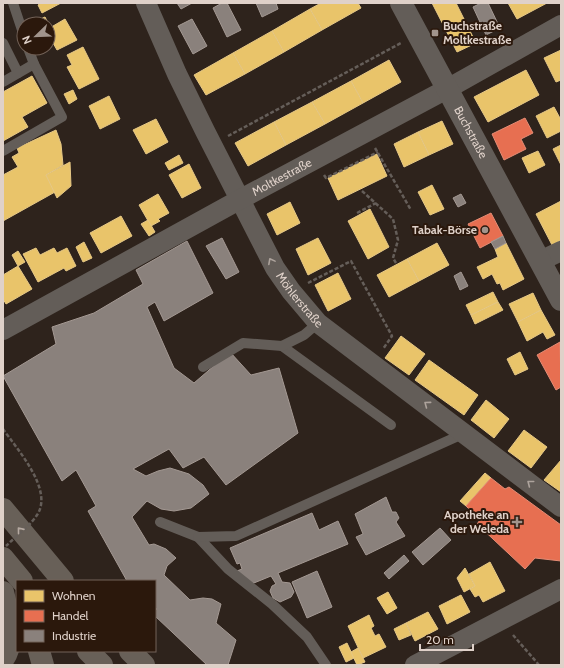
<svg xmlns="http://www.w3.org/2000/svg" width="564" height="668" font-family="Cabin,sans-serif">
<rect width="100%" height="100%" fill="#2e231c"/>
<g fill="#e9c46a" stroke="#e6c886">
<path d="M41,3H61L42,13L38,5Z"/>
<path d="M321,3H358L361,8L322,30L310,9Z"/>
<path d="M432,3H456L476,43L457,52Z"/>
<path d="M508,3H547L517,19Z"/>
<path d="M310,9L322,30L284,52L272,31Z"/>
<path d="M45,17L48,23L35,24L34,22Z"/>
<path d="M65,19L77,40L57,50L48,34V29Z"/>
<path d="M272,31L284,52L245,74L233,53Z"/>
<path d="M83,47L99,79L79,89L67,67L72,65L67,55Z"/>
<path d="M561,50V80L556,82L544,58Z"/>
<path d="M233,53L245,74L206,95L194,75Z"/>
<path d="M389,60L401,82L363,103L351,81Z"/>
<path d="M526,70L539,95L488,122L474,97Z"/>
<path d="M32,76L47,103L22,117L28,127L3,141V92Z"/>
<path d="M351,81L363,103L325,124L312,102Z"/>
<path d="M73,90L77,99L69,104L64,94Z"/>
<path d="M109,96L120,119L100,129L89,106Z"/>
<path d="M312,102L325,124L286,145L274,122Z"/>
<path d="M554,107L561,120V131L547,138L536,116Z"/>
<path d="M156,119L168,142L146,154L133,130Z"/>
<path d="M442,121L453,144L429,155L418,132Z"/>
<path d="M274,122L286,145L248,166L235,143Z"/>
<path d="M56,130L61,144L63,165L46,175L55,192L3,221V175L18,167L12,157L19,153L17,148Z"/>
<path d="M418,132L429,155L404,167L394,144Z"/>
<path d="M561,145V165L553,149Z"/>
<path d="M538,151L545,165L529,173L522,158Z"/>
<path d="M377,154L387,176L338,200L328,178Z"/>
<path d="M179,155L183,163L169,170L165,163Z"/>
<path d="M70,162L71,186L57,198L46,175Z"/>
<path d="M189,164L201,188L182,198L169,175Z"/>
<path d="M432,185L444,209L430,215L418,192Z"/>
<path d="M158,194L169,213L158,219L160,221L151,226L139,205Z"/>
<path d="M561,201V240L552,245L536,214Z"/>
<path d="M290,202L300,223L277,235L267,214Z"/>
<path d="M370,209L389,247L368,259L348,221Z"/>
<path d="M121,216L132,236L101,253L90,233Z"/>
<path d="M148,220L155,232L149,236L141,224Z"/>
<path d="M318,238L331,263L308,275L296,249Z"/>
<path d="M84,242L92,258L83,262L76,247Z"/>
<path d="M437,243L449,265L419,281L407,259Z"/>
<path d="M506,243L524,279L503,290L500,283L497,284L492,274L483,279L477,267L498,257L495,249Z"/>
<path d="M36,248L40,255L54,248L57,253L67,248L76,266L66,271L64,268L38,282L23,254Z"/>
<path d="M18,251L25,262L18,266L12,255Z"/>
<path d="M407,259L419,281L389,297L377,275Z"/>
<path d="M18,266L32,289L6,304L3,299V275Z"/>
<path d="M338,273L351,299L328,311L315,285Z"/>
<path d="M493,292L498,302L471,315L466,305Z"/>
<path d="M533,293L541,310L518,322L509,304Z"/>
<path d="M498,302L503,310L475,324L471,315Z"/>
<path d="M541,310L555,335L547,339L543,332L527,341L518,322Z"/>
<path d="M401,336L425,354L409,375L385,358Z"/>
<path d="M520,352L528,369L515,375L507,359Z"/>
<path d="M429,360L478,395L464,415L415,380Z"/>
<path d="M486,400L509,419L494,438L471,420Z"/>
<path d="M524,430L547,447L531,468L508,451Z"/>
<path d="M561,460V492L544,480Z"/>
<path d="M485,473L491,478L466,506L460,501Z"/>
<path d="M490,562L505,591L483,602L479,595L475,597L470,589L475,586L469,574Z"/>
<path d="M465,568L475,586L464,592L457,578Z"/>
<path d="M388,592L397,608L387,614L377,598Z"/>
<path d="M461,595L470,612L447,624L439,606Z"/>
<path d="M428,612L438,629L415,641L406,623Z"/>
<path d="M369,615L374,626L371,628L375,636L379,634L386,647L363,658L348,626Z"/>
<path d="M406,623L411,635L399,640L394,629Z"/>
<path d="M347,643L354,658L346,662L339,647Z"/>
<path d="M358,648L365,662L357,665L351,652Z"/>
</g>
<g fill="#e76f51" stroke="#e58c75">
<path d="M525,118L533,133L521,139L526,149L504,160L492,134Z"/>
<path d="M491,213L503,236L480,248L468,224Z"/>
<path d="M560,342L561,387L556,390L537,355Z"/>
<path d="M491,478L505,489L509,487L561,525V561L535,558L525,569L477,524L480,520L466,506Z"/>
</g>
<g fill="#8a817c" stroke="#a49993">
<path d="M177,3H192L181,9Z"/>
<path d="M222,3H227L241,30L227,37L213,8Z"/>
<path d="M256,3H276L278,9L262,17Z"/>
<path d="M481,3H488L500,28L486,35L473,7Z"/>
<path d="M192,19L207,46L193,54L178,26Z"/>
<path d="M461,194L466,203L458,207L453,198Z"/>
<path d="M503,236L506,243L495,249L491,242Z"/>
<path d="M222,238L239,272L226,279L206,246Z"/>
<path d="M187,241L213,293L164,321L155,302L147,307L174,368L194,383L230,352L251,375L279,368L298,433L226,485L204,457L183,468L169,449L133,469L146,476L158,471L170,468L189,474L203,485L209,494L191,508L174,511L161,509L147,501L132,517L149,545L154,544L166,549L176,558L167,566L164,575L190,600L203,598L212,599L221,604L216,623L236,640L228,665H207L155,616V611L157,609L155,607V581H127L88,511L96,506L76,470L62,481L3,376L56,344L52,327L94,313L143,284L136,270Z"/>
<path d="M461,272L468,286L460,290L454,276Z"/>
<path d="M386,497L392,512H396L399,518L396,522L405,536L366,555L356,537L363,534L355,514Z"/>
<path d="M312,513L319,530L338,521L348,544L278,573L282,582L290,583L294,592L291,597L280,602L273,598L270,591L272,586L276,584L271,576L249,585L237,571L242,569L240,563L237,564L230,548Z"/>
<path d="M440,528L451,540L423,565L412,552Z"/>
<path d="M404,555L409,561L389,579L384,573Z"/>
<path d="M317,571L332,607L307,618L292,582Z"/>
</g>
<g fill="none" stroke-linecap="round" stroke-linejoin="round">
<g stroke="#655e59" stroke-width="2.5" stroke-dasharray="4 2" stroke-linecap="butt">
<path d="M228,136L401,43"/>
<path d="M375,148L411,210"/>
<path d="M324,175L326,178L378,152"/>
<path d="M362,191L393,219L398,240L393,258L396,263"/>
<path d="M357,213L376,203"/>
<path d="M308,283L351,261L392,336L383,349"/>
<path d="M513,635L539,665"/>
</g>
<g stroke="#635d58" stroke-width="10">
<path d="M13,3L24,36"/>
<path d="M3,43L18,73"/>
<path d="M3,82L34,64"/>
<path d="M3,151L62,117L34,64L28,48"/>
<path d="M282,346L391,425"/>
<path d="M203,367L243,343L282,346L304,335L318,323"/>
<path d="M160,522L198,537L228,569L272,604L307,637L326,665"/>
<path d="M198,537L236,536L465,433"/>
</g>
<g stroke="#635d58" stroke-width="20">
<path id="s1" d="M146,3L177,74L205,131L275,268L291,291L318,323L561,507"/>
<path d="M540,261L561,251"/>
<path id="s2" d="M3,330L239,200L447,89L561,25"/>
<path d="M415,665L561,589"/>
</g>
<path stroke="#635d58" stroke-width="22" id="s3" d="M401,3L561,300"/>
<g stroke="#686058" stroke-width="22">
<path d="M3,509L63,581"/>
<path d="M3,558L22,581"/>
<path d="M3,592C8,613 17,640 3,660"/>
<path d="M39,651L43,665"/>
<path d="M88,651L102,665"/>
<path d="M130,651L144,665"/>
</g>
<path stroke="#655e59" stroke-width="2.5" stroke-dasharray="4 2" stroke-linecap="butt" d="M3,429C17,449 54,490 37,515C29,527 16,536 6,546"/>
</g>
<defs><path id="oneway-chevron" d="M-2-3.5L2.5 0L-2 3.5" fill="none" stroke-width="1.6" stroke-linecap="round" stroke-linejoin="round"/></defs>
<g stroke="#ada39c">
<use href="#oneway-chevron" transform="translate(271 261) rotate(-118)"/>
<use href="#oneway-chevron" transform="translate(427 404) rotate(-143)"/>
<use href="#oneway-chevron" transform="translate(530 483) rotate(-142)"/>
</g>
<use stroke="#b5a9a1" href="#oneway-chevron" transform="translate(20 530) rotate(-129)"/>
<g fill="#a1948c" stroke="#2b180c" stroke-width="1.5">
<rect x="431" y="29" width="8" height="8" rx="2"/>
<circle cx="485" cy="230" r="4"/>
<path d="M515 516h4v4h4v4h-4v4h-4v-4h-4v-4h4z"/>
</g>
<g text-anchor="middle" stroke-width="4" stroke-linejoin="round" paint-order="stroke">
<g font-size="12" font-weight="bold" fill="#dfd1c9" stroke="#2b180c" text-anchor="end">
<text x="443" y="30" text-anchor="start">Buchstraße<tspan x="443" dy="14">Moltkestraße</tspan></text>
<text x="477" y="234">Tabak-Börse</text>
<text x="509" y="519">Apotheke an<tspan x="509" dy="14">der Weleda</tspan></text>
</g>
<g font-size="12" fill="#dfd1c9" stroke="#2b180c">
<text dy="4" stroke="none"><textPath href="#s3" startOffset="147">Buchstraße</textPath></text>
<text dy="4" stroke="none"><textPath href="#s2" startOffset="318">Moltkestraße</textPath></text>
<text dy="4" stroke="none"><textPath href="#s1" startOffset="335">Möhlerstraße</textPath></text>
</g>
</g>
<rect width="564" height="668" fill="none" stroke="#dfd1c9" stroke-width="8"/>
<rect x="16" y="580" width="140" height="72" fill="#2b180c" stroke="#736258"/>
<rect x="24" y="590" width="20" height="12" fill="#e9c46a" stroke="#736258"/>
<text x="52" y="600" font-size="12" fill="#dfd1c9">Wohnen</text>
<rect x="24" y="610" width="20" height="12" fill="#e76f51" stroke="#736258"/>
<text x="52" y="620" font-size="12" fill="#dfd1c9">Handel</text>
<rect x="24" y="630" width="20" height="12" fill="#8a817c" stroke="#736258"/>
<text x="52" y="640" font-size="12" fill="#dfd1c9">Industrie</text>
<g transform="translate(36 36) rotate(247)"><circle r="19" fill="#2b180c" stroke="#736258"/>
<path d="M0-3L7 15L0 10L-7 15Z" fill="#a1948c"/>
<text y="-6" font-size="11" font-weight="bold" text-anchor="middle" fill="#dfd1c9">N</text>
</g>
<path d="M420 644v6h53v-6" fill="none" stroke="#dfd1c9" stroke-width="2"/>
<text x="426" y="644" font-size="12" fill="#dfd1c9" stroke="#2b180c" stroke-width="3" paint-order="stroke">20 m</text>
</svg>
